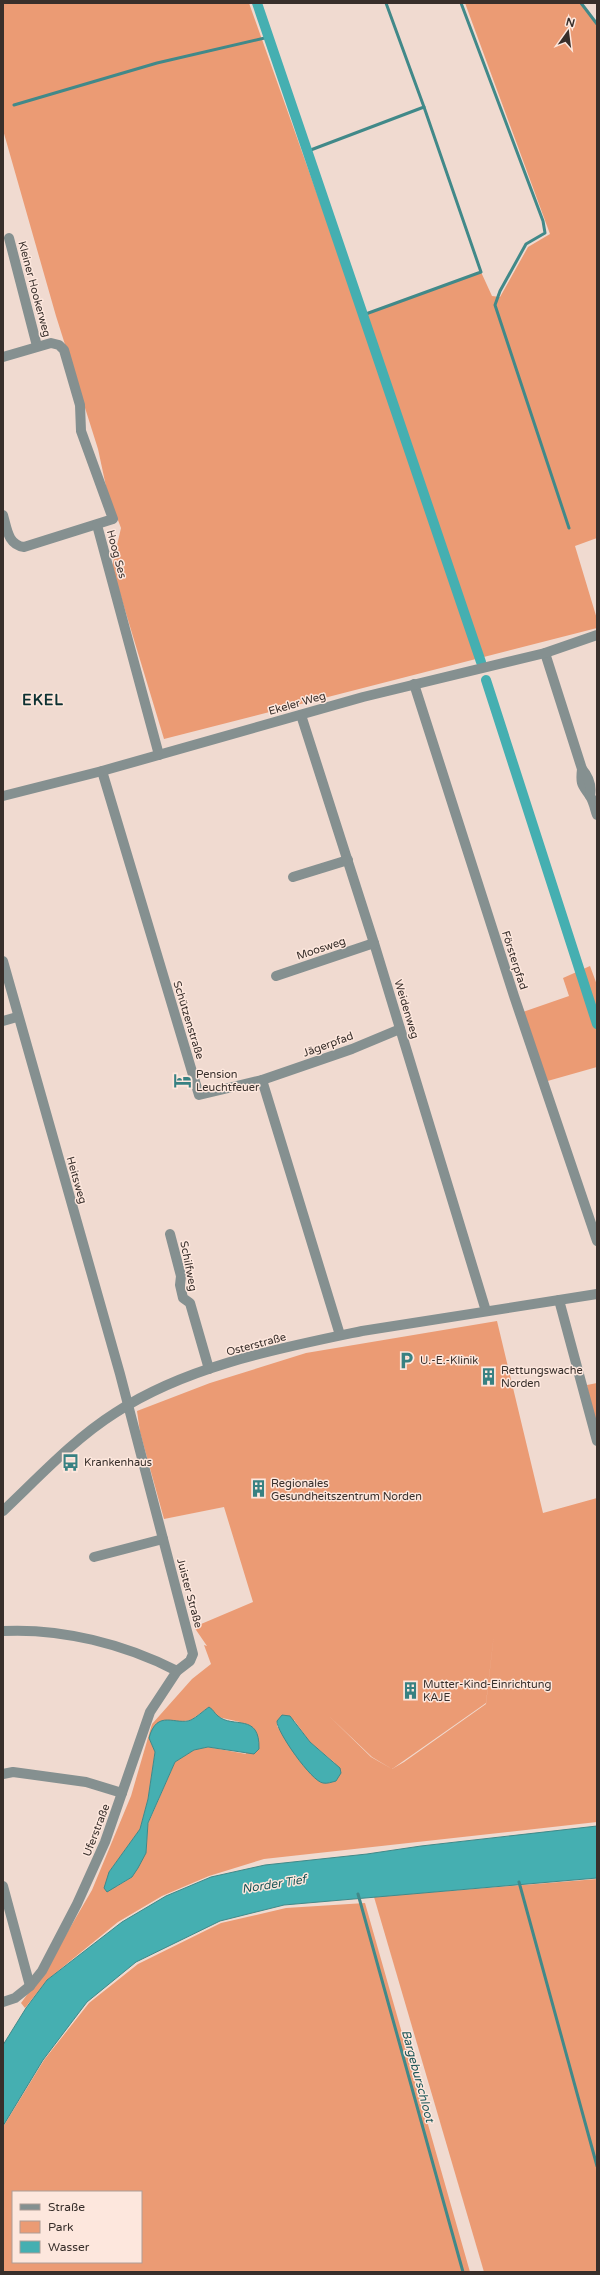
<svg xmlns="http://www.w3.org/2000/svg" width="600" height="2275" font-family="'Varela Round',sans-serif">
<rect width="100%" height="100%" fill="#f0dad0"/>
<g fill="#eb9b74" fill-rule="evenodd">
<path d="M3,3H249L358,309L363,315L481,272L492,296L500,297L528,247L550,234L465,3H580L597,25V538L575,546L597,619V628L164,739L112,567L121,528L107,491L98,449L56,316L3,130Z"/>
<path d="M590,966L597,985V1067L544,1082L520,1013L569,996L563,978Z"/>
<path d="M497,1321L543,1513L597,1498V1822L264,1859L209,1876L162,1896L118,1922L47,1980L25,2008L21,2003L46,1969L92,1890L131,1796L152,1724L192,1679L211,1664L204,1645L207,1646L194,1627L253,1602L224,1507L164,1519L140,1432L137,1411L210,1383L306,1353ZM495,1625L486,1704L404,1762L392,1769L371,1757L329,1716L372,1757L392,1769L486,1703ZM209,1707L218,1717L240,1722L246,1754L208,1747L194,1750L175,1762L148,1824L146,1853L132,1877L116,1887L109,1872L140,1829L148,1799L155,1752L149,1738L184,1721L191,1720ZM294,1720L310,1742L335,1763L297,1755L277,1726V1721Z"/>
<path d="M597,1383V1442L587,1385Z"/>
<path d="M597,1879V2272H484L374,1897Z"/>
<path d="M365,1903L470,2272H3V2127L44,2060L89,2003L138,1964L221,1923L286,1908ZM13,2192H141V2262H13Z"/>
</g>
<g fill="#45afb1" stroke="#418989">
<path d="M209,1707C214,1710 214,1713 218,1716C233,1729 260,1712 259,1749L254,1754L208,1747L194,1750L175,1762L148,1823L146,1853L138,1868L132,1877L107,1892L104,1888L109,1872L140,1829L148,1799L155,1752L149,1738C157,1708 176,1726 191,1720C197,1717 203,1711 209,1707Z"/>
<path d="M282,1715L290,1716L310,1742L340,1768L341,1773L336,1781C332,1782 327,1784 323,1783C312,1782 276,1731 277,1721Z"/>
<path d="M597,1826V1878L284,1905L220,1921L136,1962L87,2002L43,2060L3,2126V2045L26,2008L47,1980L122,1922L166,1896L211,1877L265,1865L367,1854L421,1846Z"/>
</g>
<g fill="none" stroke-linecap="round" stroke-linejoin="round">
<g stroke="#418989" stroke-width="3">
<path d="M461,3L543,221L545,233L526,244L500,291L495,305L569,528"/>
<path d="M581,3L597,24"/>
<path d="M14,105L157,63L269,37"/>
<path d="M308,151L424,107"/>
<path d="M363,315L481,272L424,107L386,3"/>
<path d="M519,1882L597,2166"/>
<path d="M358,1894L463,2272"/>
</g>
<g stroke="#45afb1" stroke-width="10">
<path d="M257,3L481,662"/>
<path d="M486,680L597,1024"/>
</g>
<g stroke="#859090" stroke-width="10">
<path d="M9,238L37,346"/>
<path d="M3,357L51,343L59,345L64,350L80,405L81,431L113,519L24,547C8,545 7,529 3,515"/>
<path d="M97,525L159,755"/>
<path d="M545,653L582,769C580,786 583,785 590,796C594,802 595,810 597,815"/>
<path d="M414,684L514,996L597,1241"/>
<path d="M301,715L374,943L486,1311"/>
<path d="M582,769C589,777 592,785 590,796"/>
<path d="M102,771L199,1095L262,1080L340,1335"/>
<path d="M3,796L102,771L363,697L545,653L597,635"/>
<path d="M293,877L348,860"/>
<path d="M3,961L120,1374L193,1654L190,1661L177,1671L150,1712L105,1842L77,1904L42,1971L30,1986L15,1998L3,2002"/>
<path d="M276,976L374,943"/>
<path d="M3,1021L17,1017"/>
<path d="M262,1080L352,1049L400,1029"/>
<path d="M170,1234L181,1276L180,1285L183,1298L190,1303L209,1369"/>
<path d="M559,1300L597,1441"/>
<path d="M3,1511C39,1477 74,1439 115,1413C186,1366 280,1348 362,1331L597,1294"/>
<path d="M94,1557L163,1539"/>
<path d="M3,1631C61,1628 125,1644 177,1671"/>
<path d="M3,1774L13,1772L86,1782L122,1793"/>
<path d="M3,1886L30,1986"/>
</g>
</g>
<defs>
<symbol id="hotel-bare" viewBox="-9 -9 18 18"><path d="M-6-4.5h1.5V1H6V5H4.5V3h-9V5H-6ZM-4 0a1.8 1.8 0 1 1 3.6 0ZM.5 0V-2.5h3Q6-2.5 6 0Z" fill="#388182" stroke="#fde7dd" stroke-width="2.5" paint-order="stroke"/></symbol>
<symbol id="parking-bare" viewBox="-9 -9 18 18"><path d="M-3.5-5.5H1a3.5 3.5 0 0 1 0 7H-1V5.5H-3.5ZM-1-3.4V-.6H.8a1.4 1.4 0 0 0 0-2.8Z" fill="#388182" stroke="#fde7dd" stroke-width="2.5" paint-order="stroke"/></symbol>
<symbol id="building-bare" viewBox="-9 -9 18 18"><path d="M-4-6H4V6H1V3H-1V6H-4ZM-2.5-4.3h1.7v1.8h-1.7ZM.8-4.3h1.7v1.8H.8ZM-2.5-1h1.7V.8h-1.7ZM.8-1h1.7V.8H.8Z" fill="#388182" stroke="#fde7dd" stroke-width="2.5" paint-order="stroke"/></symbol>
<symbol id="bus-bare" viewBox="-9 -9 18 18"><path d="M-5-6H5V4H4V6H2V4H-2V6H-4V4H-5ZM-3.5-4V0h7V-4ZM-3.5 1.2v1.5H-2V1.2ZM2 1.2v1.5H3.5V1.2Z" fill="#388182" stroke="#fde7dd" stroke-width="2.5" paint-order="stroke"/></symbol>
</defs>
<g fill-rule="evenodd">
<use href="#hotel-bare" x="170" y="1068" width="25" height="25"/>
<use href="#parking-bare" x="394" y="1348" width="25" height="25"/>
<use href="#building-bare" x="476" y="1364" width="25" height="25"/>
<use href="#bus-bare" x="58" y="1450" width="25" height="25"/>
<use href="#building-bare" x="246" y="1476" width="25" height="25"/>
<use href="#building-bare" x="398" y="1678" width="25" height="25"/>
</g>
<g text-anchor="middle" stroke-width="3" stroke-linejoin="round" paint-order="stroke">
<g font-size="11" fill="#382f2b" stroke="#fde7dd">
<text transform="translate(35 289) rotate(75)" y="4">Kleiner Hookerweg</text>
<text transform="translate(117 554) rotate(75)" y="4">Hoog Ses</text>
<text transform="translate(297 703) rotate(-16)" y="4">Ekeler Weg</text>
<text transform="translate(321 948) rotate(-18)" y="4">Moosweg</text>
<text transform="translate(515 960) rotate(72)" y="4">Försterpfad</text>
<text transform="translate(407 1009) rotate(73)" y="4">Weidenweg</text>
<text transform="translate(189 1020) rotate(73)" y="4">Schützenstraße</text>
<text transform="translate(328 1044) rotate(-20)" y="4">Jägerpfad</text>
<text transform="translate(77 1180) rotate(74)" y="4">Heitsweg</text>
<text transform="translate(189 1266) rotate(79)" y="4">Schilfweg</text>
<text transform="translate(256 1344) rotate(-15)" y="4">Osterstraße</text>
<text transform="translate(190 1593) rotate(75)" y="4">Juister Straße</text>
<text transform="translate(96 1830) rotate(-69)" y="4">Uferstraße</text>
</g>
<g font-size="11" fill="#382f2b" stroke="#fde7dd" text-anchor="start">
<text x="196" y="1078">Pension<tspan x="196" dy="13">Leuchtfeuer</tspan></text>
<text x="420" y="1364">U.-E.-Klinik</text>
<text x="501" y="1374">Rettungswache<tspan x="501" dy="13">Norden</tspan></text>
<text x="84" y="1466">Krankenhaus</text>
<text x="271" y="1487">Regionales<tspan x="271" dy="13">Gesundheitszentrum Norden</tspan></text>
<text x="423" y="1688">Mutter-Kind-Einrichtung<tspan x="423" dy="13">KAJE</tspan></text>
</g>
<g font-size="12" font-style="italic" fill="#1c5758" stroke="#fde7dd">
<text transform="translate(274 1884) rotate(-9)" y="4">Norder Tief</text>
<text transform="translate(418 2076) rotate(75)" y="4">Bargeburschloot</text>
</g>
<g font-size="15" font-weight="bold" letter-spacing="1" fill="#0d3031" stroke="#fde7dd">
<text x="43" y="705">EKEL</text>
</g>
</g>
<rect width="600" height="2275" fill="none" stroke="#382f2b" stroke-width="8"/>
<rect x="12" y="2191" width="130" height="72" fill="#fde7dd" stroke="#ae9d96"/>
<rect x="20" y="2204" width="20" height="6" fill="#859090" stroke="#ae9d96"/>
<text x="48" y="2211" font-size="12" fill="#382f2b">Straße</text>
<rect x="20" y="2221" width="20" height="12" fill="#eb9b74" stroke="#ae9d96"/>
<text x="48" y="2231" font-size="12" fill="#382f2b">Park</text>
<rect x="20" y="2241" width="20" height="12" fill="#45afb1" stroke="#ae9d96"/>
<text x="48" y="2251" font-size="12" fill="#382f2b">Wasser</text>
<g transform="translate(568 32) rotate(14)" stroke="#fde7dd" stroke-width="3" paint-order="stroke">
<path d="M0-3L7 15L0 10L-7 15Z" fill="#382f2b"/>
<text y="-6" font-size="11" font-weight="bold" text-anchor="middle" fill="#382f2b">N</text>
</g>
</svg>
